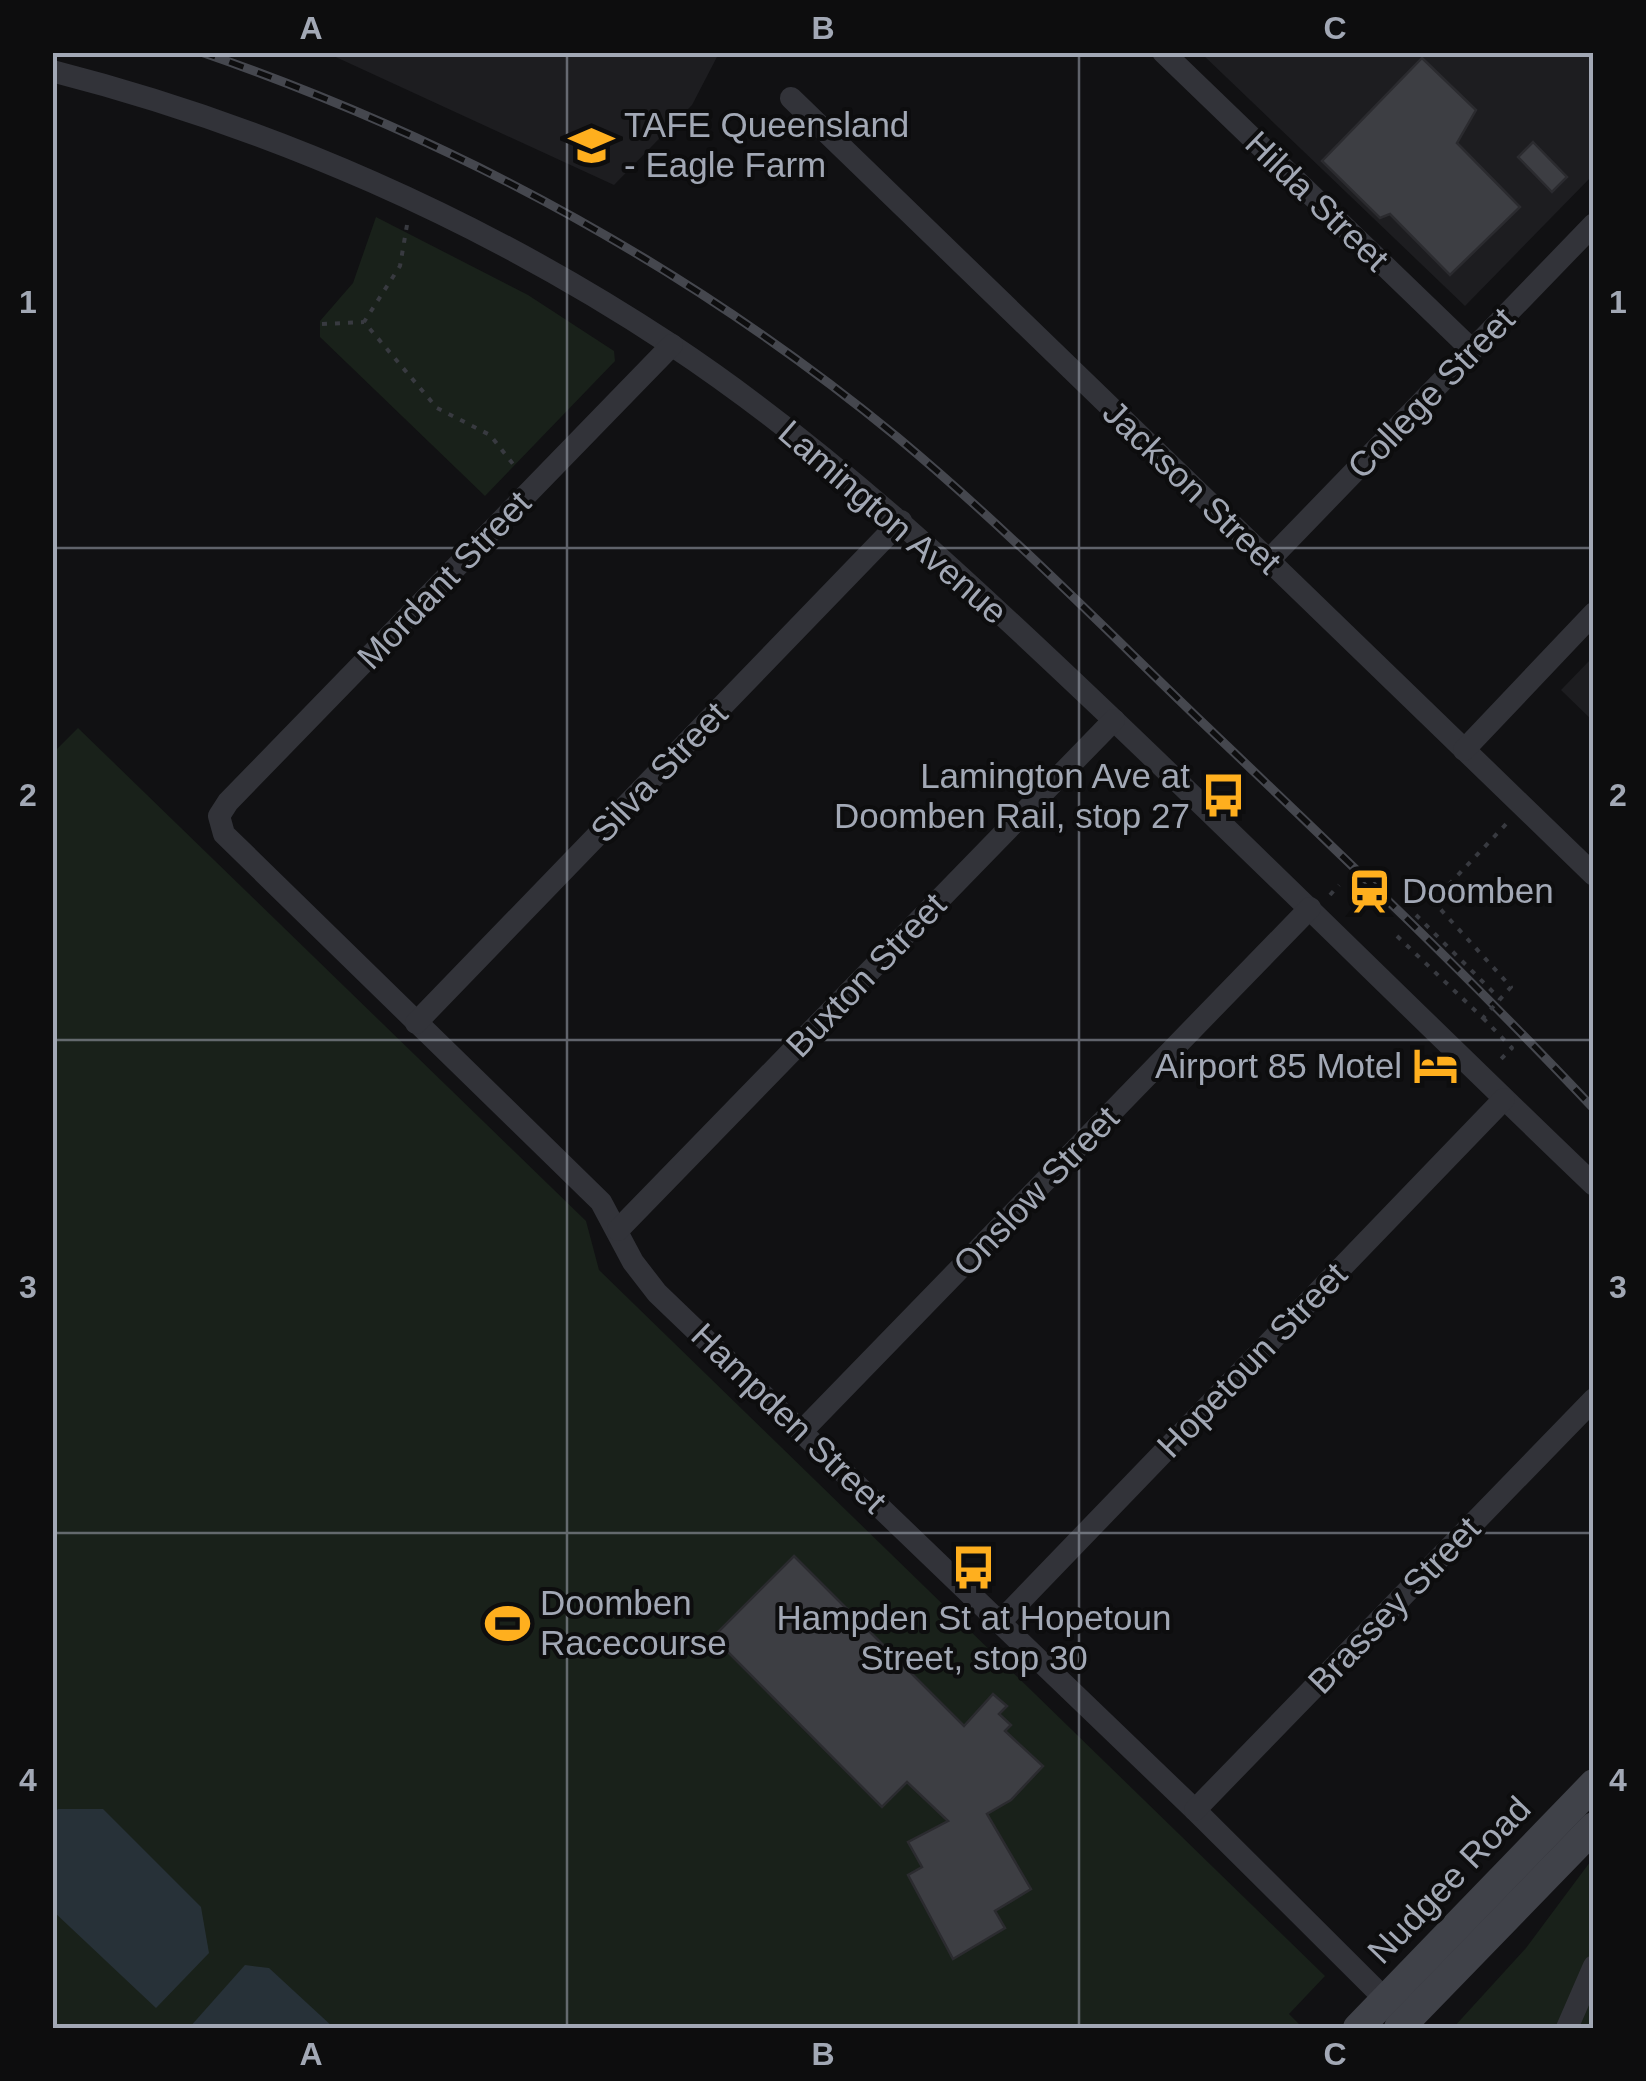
<svg xmlns="http://www.w3.org/2000/svg" width="1646" height="2081" font-family="Helvetica,sans-serif">
<rect width="100%" height="100%" fill="#111113"/>
<g fill="#1d1d20">
<path d="M327,53H719L692,105L614,185Z"/>
<path d="M1201,53H1593V175L1465,306Z"/>
<path d="M1593,657V721L1561,690Z"/>
</g>
<g fill="#19211a">
<path d="M376,217L528,295L614,351L615,361L485,496L320,337V321L353,283Z"/>
<path d="M78,728L586,1221L599,1270L1325,1976L1289,2014L1303,2028H53L52,754Z"/>
<path d="M1593,1858V2028H1453L1526,1948Z"/>
</g>
<g fill="#273138">
<path d="M58,1809H103L201,1907L209,1953L156,2008L53,1911V1814Z"/>
<path d="M245,1965L269,1968L334,2028H189Z"/>
</g>
<g fill="#3d3e43" stroke="#2b2b2f" stroke-width="2.5">
<path d="M1422,58L1476,110L1457,143L1520,207L1450,275L1390,214L1380,218L1322,161Z"/>
<path d="M1533,142L1567,177L1552,192L1518,157Z"/>
<path d="M794,1556L964,1726L993,1694L1007,1706L999,1714L1011,1725L1005,1731L1043,1766L1011,1800L987,1814L1031,1889L995,1911L1005,1928L953,1959L908,1875L922,1867L908,1842L948,1821L907,1782L882,1807L713,1637Z"/>
</g>
<g fill="none" stroke-linecap="round" stroke-linejoin="round">
<g stroke="#383a40" stroke-width="4" stroke-dasharray="5 8" stroke-linecap="butt">
<path d="M780,52L783,57"/>
<path d="M407,225L400,266L364,322L437,408L490,435L517,469"/>
<path d="M322,324L364,322"/>
<path d="M1440,894L1509,821"/>
<path d="M1330,895L1339,885"/>
<path d="M1416,915L1500,999"/>
<path d="M1483,1018L1512,1048L1499,1061"/>
</g>
<g stroke="#323339" stroke-width="22">
<path d="M1163,52L1472,350"/>
<path d="M52,71C271,127 482,220 670,344C827,448 963,577 1099,706C1265,864 1428,1026 1594,1185"/>
<path d="M791,98L1594,875"/>
<path d="M672,345L228,802L219,816L224,834L601,1202L633,1262L657,1293L1195,1810L1386,2000"/>
<path d="M1268,561L1594,224"/>
<path d="M1464,750L1594,613"/>
<path d="M416,1023L901,521"/>
<path d="M618,1230L1114,720"/>
<path d="M803,1430L1310,908"/>
<path d="M1000,1622L1504,1099"/>
<path d="M1195,1810L1594,1399"/>
<path d="M1567,2028L1594,1966"/>
</g>
<g stroke="#404249" stroke-width="30">
<path d="M1358,2028L1594,1784"/>
<path d="M1399,2028L1594,1827"/>
</g>
<defs>
<path id="rail" d="M201,52C454,139 690,267 897,437C1004,526 1102,626 1202,722C1335,849 1468,975 1594,1109"/>
</defs>
<use href="#rail" stroke="#45474e" stroke-width="9"/>
<use href="#rail" stroke="#0d0d0e" stroke-width="5" stroke-dasharray="15" stroke-linecap="butt"/>
<path stroke="#383a40" stroke-width="4" stroke-dasharray="5 8" stroke-linecap="butt" d="M1397,936L1483,1018L1511,987L1433,901L1440,894"/>
</g>
<path fill="none" stroke="#a2a8b5" stroke-width="2.5" stroke-opacity="0.55" d="M567,52V2028M1079,52V2028M52,548H1594M52,1040H1594M52,1533H1594"/>
<defs>
<symbol id="university-bare" viewBox="-9 -9 18 18"><path d="M0-5L7-2L0 1L-7-2ZM-4 1L0 2.5L4 1V4Q0 6-4 4Z" fill="#ffaf1e" stroke="#0d0d0e" stroke-width="2.5" paint-order="stroke"/></symbol>
<symbol id="bus-bare" viewBox="-9 -9 18 18"><path d="M-5-6H5V4H4V6H2V4H-2V6H-4V4H-5ZM-3.5-4V0h7V-4ZM-3.5 1.2v1.5H-2V1.2ZM2 1.2v1.5H3.5V1.2Z" fill="#ffaf1e" stroke="#0d0d0e" stroke-width="2.5" paint-order="stroke"/></symbol>
<symbol id="station-bare" viewBox="-9 -9 18 18"><path d="M-3-6H3Q5-6 5-4V2Q5 4 3 4L4.5 6H3L1.5 4h-3L-3 6H-4.5L-3 4Q-5 4-5 2V-4Q-5-6-3-6ZM-3.5-4v3h7v-3ZM-3.5 1v1.5H-2V1ZM2 1v1.5H3.5V1Z" fill="#ffaf1e" stroke="#0d0d0e" stroke-width="2.5" paint-order="stroke"/></symbol>
<symbol id="hotel-bare" viewBox="-9 -9 18 18"><path d="M-6-4.5h1.5V1H6V5H4.5V3h-9V5H-6ZM-4 0a1.8 1.8 0 1 1 3.6 0ZM.5 0V-2.5h3Q6-2.5 6 0Z" fill="#ffaf1e" stroke="#0d0d0e" stroke-width="2.5" paint-order="stroke"/></symbol>
<symbol id="stadium-bare" viewBox="-9 -9 18 18"><path d="M0-5a6.5 5 0 1 0 0 10a6.5 5 0 1 0 0-10ZM-3.5-1.8h7v3.6h-7Z" fill="#ffaf1e" stroke="#0d0d0e" stroke-width="2.5" paint-order="stroke"/></symbol>
</defs>
<g fill-rule="evenodd">
<use href="#university-bare" x="560" y="114" width="63" height="63"/>
<use href="#bus-bare" x="1192" y="764" width="63" height="63"/>
<use href="#station-bare" x="1338" y="860" width="63" height="63"/>
<use href="#hotel-bare" x="1404" y="1034" width="63" height="63"/>
<use href="#bus-bare" x="942" y="1536" width="63" height="63"/>
<use href="#stadium-bare" x="476" y="1592" width="63" height="63"/>
</g>
<g text-anchor="middle" stroke-width="8" stroke-linejoin="round" paint-order="stroke">
<g font-size="35" fill="#a2a8b5" stroke="#0d0d0e" text-anchor="start">
<text x="624" y="137">TAFE Queensland<tspan x="624" dy="40">- Eagle Farm</tspan></text>
<text x="1190" y="788" text-anchor="end">Lamington Ave at<tspan x="1190" dy="40">Doomben Rail, stop 27</tspan></text>
<text x="1402" y="903">Doomben</text>
<text x="1402" y="1078" text-anchor="end">Airport 85 Motel</text>
<text x="540" y="1615">Doomben<tspan x="540" dy="40">Racecourse</tspan></text>
<text x="974" y="1630" text-anchor="middle">Hampden St at Hopetoun<tspan x="974" dy="40">Street, stop 30</tspan></text>
</g>
<g font-size="35" fill="#a2a8b5" stroke="#0d0d0e">
<text transform="translate(1317 201) rotate(44)" y="12">Hilda Street</text>
<text transform="translate(1431 393) rotate(-46)" y="12">College Street</text>
<text transform="translate(1192 487) rotate(44)" y="12">Jackson Street</text>
<text transform="translate(893 522) rotate(41)" y="12">Lamington Avenue</text>
<text transform="translate(444 580) rotate(-46)" y="12">Mordant Street</text>
<text transform="translate(659 772) rotate(-46)" y="12">Silva Street</text>
<text transform="translate(866 975) rotate(-46)" y="12">Buxton Street</text>
<text transform="translate(1036 1191) rotate(-46)" y="12">Onslow Street</text>
<text transform="translate(1252 1360) rotate(-46)" y="12">Hopetoun Street</text>
<text transform="translate(789 1418) rotate(44)" y="12">Hampden Street</text>
<text transform="translate(1394 1605) rotate(-46)" y="12">Brassey Street</text>
<text transform="translate(1449 1880) rotate(-46)" y="12">Nudgee Road</text>
</g>
</g>
<rect width="1646" height="2081" fill="none" stroke="#0d0d0e" stroke-width="110"/>
<rect x="55" y="55" width="1536" height="1971" fill="none" stroke="#a2a8b5" stroke-width="4"/>
<g font-size="32" text-anchor="middle" font-weight="bold" fill="#a2a8b5">
<text x="311" y="39">A</text>
<text x="823" y="39">B</text>
<text x="1335" y="39">C</text>
<text x="28" y="313">1</text>
<text x="1618" y="313">1</text>
<text x="28" y="806">2</text>
<text x="1618" y="806">2</text>
<text x="28" y="1298">3</text>
<text x="1618" y="1298">3</text>
<text x="28" y="1791">4</text>
<text x="1618" y="1791">4</text>
<text x="311" y="2065">A</text>
<text x="823" y="2065">B</text>
<text x="1335" y="2065">C</text>
</g>
</svg>
